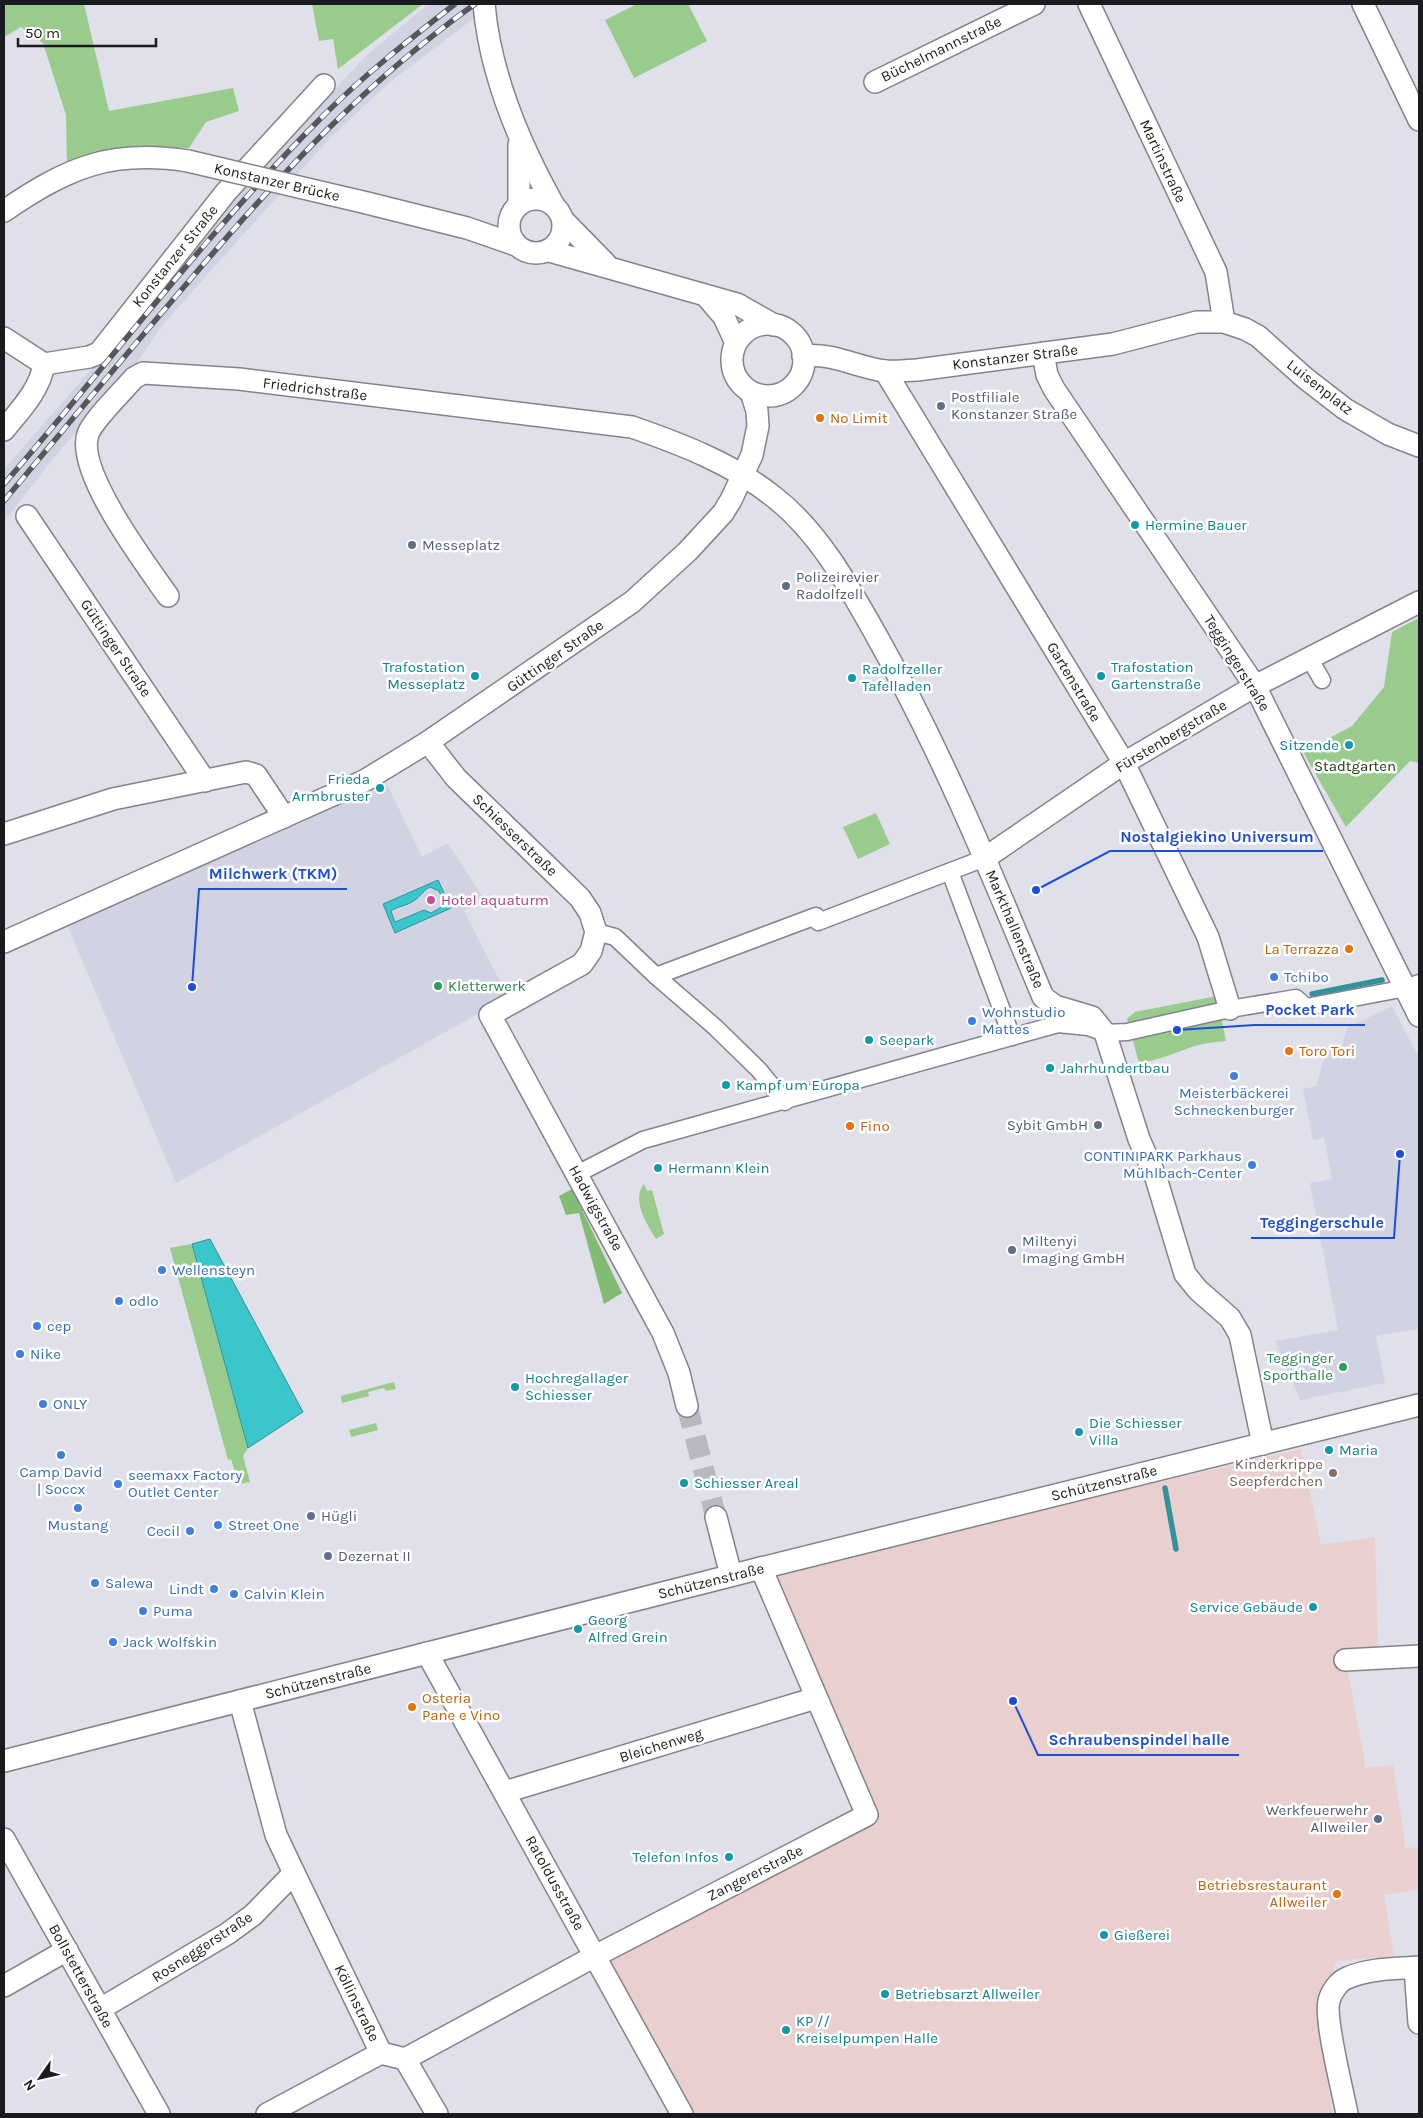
<svg xmlns="http://www.w3.org/2000/svg" width="1423" height="2118" font-family="Karla,sans-serif">
<rect width="100%" height="100%" fill="#dfe0e9"/>
<g fill="#d1d3e3">
<path d="M428,4H493L390,82L331,137L165,322L134,366L51,461L4,522V469L102,357L230,200L366,56Z"/>
<path d="M387,784L422,857L448,843L484,899L464,911L508,997L176,1183L68,927Z"/>
<path d="M1392,1006L1419,1058V1329L1376,1336L1385,1383L1300,1400L1275,1341L1338,1330L1310,1183L1332,1179L1324,1138L1313,1140L1303,1089L1316,1086L1328,1046L1341,1049L1347,1028Z"/>
</g>
<path fill="#eacfcf" d="M1301,1449L1321,1545L1375,1537L1378,1646L1344,1650L1366,1768L1393,1765L1406,1848L1419,1847V1889L1384,1895L1394,1956L1337,1961L1316,2013L1333,2114H692L602,1957L873,1817L773,1572Z"/>
<g fill="#98cb8c">
<path d="M4,4H84L109,111L233,88L239,111L206,122L189,148L144,146L109,150L67,163L66,115L43,43L21,27L4,37Z"/>
<path d="M312,4H423L338,69L333,39L319,41Z"/>
<path d="M637,4H688L707,41L634,78L605,20Z"/>
<path d="M1419,618V763L1410,761L1346,827L1303,752L1352,726L1384,687L1392,632Z"/>
<path d="M876,813L890,844L858,859L843,827Z"/>
<path d="M1217,996L1226,1041C1216,1042 1205,1043 1195,1046C1176,1052 1158,1061 1139,1063L1127,1019L1135,1012Z"/>
<path d="M644,1184L647,1191L652,1190L664,1234L656,1239C647,1224 631,1200 644,1184Z"/>
<path d="M192,1244L248,1448L243,1456L250,1482L239,1484L231,1459L228,1460L170,1248Z"/>
<path d="M394,1382L396,1389L386,1391L384,1388L368,1392L369,1396L342,1403L341,1396Z"/>
<path d="M376,1423L378,1430L351,1437L349,1430Z"/>
</g>
<path fill="#81bb74" d="M572,1189L622,1293L604,1304L579,1213L566,1215L559,1196Z"/>
<g fill="#3bc6cc" stroke="#319398" fill-rule="evenodd">
<path d="M438,880L451,908L395,933L383,904ZM430,887L439,891L443,900L440,908L431,913L424,910L395,922L391,911C398,906 407,906 415,900C421,896 422,891 430,887Z"/>
<path d="M210,1239L303,1412L248,1448L192,1244Z"/>
</g>
<g fill="none" stroke-linecap="round" stroke-linejoin="round">
<g stroke="#319398" stroke-width="5.5">
<path d="M1312,994L1382,980"/>
<path d="M1165,1488L1176,1549"/>
</g>
<path stroke="#b8b9c0" stroke-width="21" stroke-dasharray="21 11" stroke-linecap="butt" d="M687,1406L716,1517"/>
<defs>
<g id="pedestrian">
<path d="M1309,658L1322,680"/>
<path d="M950,872L1012,1037"/>
<path d="M596,932L615,937L656,976L715,1027L759,1070L785,1102"/>
<path d="M656,976L816,916L818,922L985,858"/>
<path d="M577,1174L643,1140L1058,1024L1088,1027L1105,1033L1127,1032L1230,1009L1296,998L1306,1007L1406,988L1419,983"/>
</g>
<g id="minor">
<path d="M484,4C490,75 519,143 553,204"/>
<path d="M1089,4L1216,272L1224,322"/>
<path d="M1363,4L1419,120"/>
<path d="M875,82L1034,4"/>
<circle cx="536" cy="226" r="27"/>
<path d="M367,203L467,228L516,245"/>
<path d="M519,204V145"/>
<path d="M4,211C67,168 110,149 188,161"/>
<path d="M563,220L606,264"/>
<path d="M549,251L737,304L774,325"/>
<path d="M706,296L724,317L736,343"/>
<circle cx="768" cy="360" r="36"/>
<path d="M4,338L44,364L89,357L99,353L226,192L324,85"/>
<path d="M1043,353L1047,375L1054,389L1255,686L1419,1016"/>
<path d="M803,356C832,352 858,368 885,371C896,372 907,370 917,370L1113,344L1197,322H1224L1245,329L1258,336L1305,378L1345,409L1388,434L1419,446"/>
<path d="M885,371L1124,763L1208,937L1230,1009"/>
<path d="M4,430C20,410 40,390 44,364"/>
<path d="M27,516L205,781"/>
<path d="M168,596C147,566 75,471 88,434C93,420 123,391 134,378L143,373L239,379L632,427C681,444 733,464 774,497C818,531 848,585 875,633C941,750 992,874 1043,997L1055,1006L1092,1017L1105,1033L1139,1139L1156,1178L1185,1274L1198,1290L1230,1318L1240,1335L1263,1444"/>
<path d="M428,742L456,778L546,865L580,898L590,913L596,932L591,951L582,964L490,1015L663,1333L679,1373L687,1406"/>
<path d="M4,834L113,799L246,772L256,775L284,817"/>
<path d="M985,858L1124,763L1255,686L1419,602"/>
<path d="M4,942L364,781L428,742L632,602L688,551L723,513L731,500L752,455L758,426L757,411L751,392"/>
<path d="M716,1517L731,1575"/>
<path d="M427,1653L682,2114"/>
<path d="M1345,1660L1419,1656"/>
<path d="M4,1761L761,1568L1419,1405"/>
<path d="M505,1792L816,1698"/>
<path d="M4,1839L159,2114"/>
<path d="M294,1873L381,2053L405,2059L437,2114"/>
<path d="M1415,1968L1419,2023"/>
<path d="M4,1986L67,1950"/>
<path d="M100,2009L227,1934L253,1915L294,1873L276,1835L240,1701"/>
<path d="M405,2059L595,1956L867,1815L761,1568"/>
<path d="M267,2114L381,2053"/>
<path d="M1347,2114C1343,2092 1324,2018 1329,2001C1331,1992 1339,1981 1347,1978C1369,1968 1396,1969 1419,1967"/>
</g>
</defs>
<use href="#pedestrian" stroke="#82838b" stroke-width="19"/>
<use href="#minor" stroke="#82838b" stroke-width="24"/>
<use href="#pedestrian" stroke="#fff" stroke-width="16"/>
<use href="#minor" stroke="#fff" stroke-width="21"/>
<defs>
<g id="rail">
<path d="M4,484C110,362 208,231 323,116C364,75 410,39 455,4"/>
<path d="M4,501C65,428 126,354 189,281C277,178 364,83 475,4"/>
</g>
</defs>
<use href="#rail" stroke="#56575c" stroke-width="5.5"/>
<use href="#rail" stroke="#fff" stroke-width="4" stroke-dasharray="11" stroke-linecap="butt"/>
<defs>
<path id="minor-bridge" d="M188,161L367,203"/>
</defs>
<use href="#minor-bridge" stroke="#82838b" stroke-width="24" stroke-linecap="butt"/>
<use href="#minor-bridge" stroke="#fff" stroke-width="21"/>
</g>
<g fill="#5c6f8a" stroke="#fff" stroke-width="2">
<circle cx="941" cy="406" r="5"/>
<circle cx="412" cy="545" r="5"/>
<circle cx="786" cy="586" r="5"/>
<circle cx="1098" cy="1125" r="5"/>
<circle cx="1012" cy="1250" r="5"/>
<circle cx="311" cy="1516" r="5"/>
<circle cx="328" cy="1556" r="5"/>
<circle cx="1378" cy="1819" r="5"/>
</g>
<g fill="#e8710a" stroke="#fff" stroke-width="2">
<circle cx="820" cy="418" r="5"/>
<circle cx="1349" cy="949" r="5"/>
<circle cx="1289" cy="1051" r="5"/>
<circle cx="850" cy="1126" r="5"/>
<circle cx="412" cy="1707" r="5"/>
<circle cx="1337" cy="1894" r="5"/>
</g>
<g fill="#0f9aa8" stroke="#fff" stroke-width="2">
<circle cx="1135" cy="525" r="5"/>
<circle cx="475" cy="676" r="5"/>
<circle cx="1101" cy="676" r="5"/>
<circle cx="852" cy="678" r="5"/>
<circle cx="1349" cy="745" r="5"/>
<circle cx="380" cy="788" r="5"/>
<circle cx="869" cy="1040" r="5"/>
<circle cx="1050" cy="1068" r="5"/>
<circle cx="726" cy="1085" r="5"/>
<circle cx="658" cy="1168" r="5"/>
<circle cx="515" cy="1387" r="5"/>
<circle cx="1079" cy="1432" r="5"/>
<circle cx="1329" cy="1450" r="5"/>
<circle cx="684" cy="1483" r="5"/>
<circle cx="1313" cy="1607" r="5"/>
<circle cx="578" cy="1629" r="5"/>
<circle cx="729" cy="1857" r="5"/>
<circle cx="1104" cy="1935" r="5"/>
<circle cx="885" cy="1994" r="5"/>
<circle cx="786" cy="2030" r="5"/>
</g>
<circle fill="#d1479c" stroke="#fff" stroke-width="2" cx="431" cy="900" r="5"/>
<g fill="#3f7fe0" stroke="#fff" stroke-width="2">
<circle cx="1274" cy="977" r="5"/>
<circle cx="972" cy="1021" r="5"/>
<circle cx="1234" cy="1076" r="5"/>
<circle cx="1252" cy="1165" r="5"/>
<circle cx="162" cy="1270" r="5"/>
<circle cx="119" cy="1301" r="5"/>
<circle cx="37" cy="1326" r="5"/>
<circle cx="20" cy="1354" r="5"/>
<circle cx="43" cy="1404" r="5"/>
<circle cx="61" cy="1455" r="5"/>
<circle cx="118" cy="1484" r="5"/>
<circle cx="78" cy="1508" r="5"/>
<circle cx="218" cy="1525" r="5"/>
<circle cx="190" cy="1531" r="5"/>
<circle cx="95" cy="1583" r="5"/>
<circle cx="214" cy="1589" r="5"/>
<circle cx="234" cy="1594" r="5"/>
<circle cx="143" cy="1611" r="5"/>
<circle cx="113" cy="1642" r="5"/>
</g>
<g fill="#2e9e5b" stroke="#fff" stroke-width="2">
<circle cx="438" cy="986" r="5"/>
<circle cx="1343" cy="1367" r="5"/>
</g>
<circle fill="#8d6e63" stroke="#fff" stroke-width="2" cx="1333" cy="1473" r="5"/>
<g text-anchor="middle" stroke-width="5" stroke-linejoin="round" paint-order="stroke">
<g font-size="15" fill="#1a1b1e" stroke="#fff">
<text transform="translate(941 49) rotate(-26)" y="5">Büchelmannstraße</text>
<text transform="translate(1163 161) rotate(65)" y="5">Martinstraße</text>
<text transform="translate(277 182) rotate(13)" y="5">Konstanzer Brücke</text>
<text transform="translate(175 256) rotate(-51)" y="5">Konstanzer Straße</text>
<text transform="translate(1015 357) rotate(-7)" y="5">Konstanzer Straße</text>
<text transform="translate(1320 387) rotate(38)" y="5">Luisenplatz</text>
<text transform="translate(315 389) rotate(7)" y="5">Friedrichstraße</text>
<text transform="translate(116 648) rotate(56)" y="5">Güttinger Straße</text>
<text transform="translate(555 656) rotate(-35)" y="5">Güttinger Straße</text>
<text transform="translate(1237 663) rotate(58)" y="5">Teggingerstraße</text>
<text transform="translate(1074 682) rotate(59)" y="5">Gartenstraße</text>
<text transform="translate(1171 736) rotate(-31)" y="5">Fürstenbergstraße</text>
<text transform="translate(515 835) rotate(44)" y="5">Schiesserstraße</text>
<text transform="translate(1015 929) rotate(67)" y="5">Markthallenstraße</text>
<text transform="translate(596 1208) rotate(61)" y="5">Hadwigstraße</text>
<text transform="translate(1104 1483) rotate(-14)" y="5">Schützenstraße</text>
<text transform="translate(711 1581) rotate(-14)" y="5">Schützenstraße</text>
<text transform="translate(318 1681) rotate(-14)" y="5">Schützenstraße</text>
<text transform="translate(661 1745) rotate(-17)" y="5">Bleichenweg</text>
<text transform="translate(755 1873) rotate(-27)" y="5">Zangererstraße</text>
<text transform="translate(555 1883) rotate(61)" y="5">Ratoldusstraße</text>
<text transform="translate(202 1947) rotate(-33)" y="5">Rosneggerstraße</text>
<text transform="translate(81 1976) rotate(61)" y="5">Bollstetterstraße</text>
<text transform="translate(357 2003) rotate(64)" y="5">Köllinstraße</text>
</g>
<g font-size="15" fill="#4e5e75" stroke="#fff" text-anchor="start">
<text x="951" y="402">Postfiliale<tspan x="951" dy="17">Konstanzer Straße</tspan></text>
<text x="422" y="550">Messeplatz</text>
<text x="796" y="582">Polizeirevier<tspan x="796" dy="17">Radolfzell</tspan></text>
<text x="1088" y="1130" text-anchor="end">Sybit GmbH</text>
<text x="1022" y="1246">Miltenyi<tspan x="1022" dy="17">Imaging GmbH</tspan></text>
<text x="321" y="1521">Hügli</text>
<text x="338" y="1561">Dezernat II</text>
<text x="1368" y="1815" text-anchor="end">Werkfeuerwehr<tspan x="1368" dy="17">Allweiler</tspan></text>
</g>
<g font-size="15" fill="#c56008" stroke="#fff" text-anchor="start">
<text x="830" y="423">No Limit</text>
<text x="1339" y="954" text-anchor="end">La Terrazza</text>
<text x="1299" y="1056">Toro Tori</text>
<text x="860" y="1131">Fino</text>
<text x="422" y="1703">Osteria<tspan x="422" dy="17">Pane e Vino</tspan></text>
<text x="1327" y="1890" text-anchor="end">Betriebsrestaurant<tspan x="1327" dy="17">Allweiler</tspan></text>
</g>
<g font-size="15" fill="#0d838f" stroke="#fff" text-anchor="start">
<text x="1145" y="530">Hermine Bauer</text>
<text x="465" y="672" text-anchor="end">Trafostation<tspan x="465" dy="17">Messeplatz</tspan></text>
<text x="1111" y="672">Trafostation<tspan x="1111" dy="17">Gartenstraße</tspan></text>
<text x="862" y="674">Radolfzeller<tspan x="862" dy="17">Tafelladen</tspan></text>
<text x="1339" y="750" text-anchor="end">Sitzende</text>
<text x="370" y="784" text-anchor="end">Frieda<tspan x="370" dy="17">Armbruster</tspan></text>
<text x="879" y="1045">Seepark</text>
<text x="1060" y="1073">Jahrhundertbau</text>
<text x="736" y="1090">Kampf um Europa</text>
<text x="668" y="1173">Hermann Klein</text>
<text x="525" y="1383">Hochregallager<tspan x="525" dy="17">Schiesser</tspan></text>
<text x="1089" y="1428">Die Schiesser<tspan x="1089" dy="17">Villa</tspan></text>
<text x="1339" y="1455">Maria</text>
<text x="694" y="1488">Schiesser Areal</text>
<text x="1303" y="1612" text-anchor="end">Service Gebäude</text>
<text x="588" y="1625">Georg<tspan x="588" dy="17">Alfred Grein</tspan></text>
<text x="719" y="1862" text-anchor="end">Telefon Infos</text>
<text x="1114" y="1940">Gießerei</text>
<text x="895" y="1999">Betriebsarzt Allweiler</text>
<text x="796" y="2026">KP //<tspan x="796" dy="17">Kreiselpumpen Halle</tspan></text>
</g>
<g font-size="15" fill="#123807" stroke="#fff">
<text x="1355" y="771">Stadtgarten</text>
</g>
<g font-size="15" fill="#b23c85" stroke="#fff" text-anchor="start">
<text x="441" y="905">Hotel aquaturm</text>
</g>
<g font-size="15" fill="#366cbe" stroke="#fff" text-anchor="start">
<text x="1284" y="982">Tchibo</text>
<text x="982" y="1017">Wohnstudio<tspan x="982" dy="17">Mattes</tspan></text>
<text x="1234" y="1098" text-anchor="middle">Meisterbäckerei<tspan x="1234" dy="17">Schneckenburger</tspan></text>
<text x="1242" y="1161" text-anchor="end">CONTINIPARK Parkhaus<tspan x="1242" dy="17">Mühlbach-Center</tspan></text>
<text x="172" y="1275">Wellensteyn</text>
<text x="129" y="1306">odlo</text>
<text x="47" y="1331">cep</text>
<text x="30" y="1359">Nike</text>
<text x="53" y="1409">ONLY</text>
<text x="61" y="1477" text-anchor="middle">Camp David<tspan x="61" dy="17">| Soccx</tspan></text>
<text x="128" y="1480">seemaxx Factory<tspan x="128" dy="17">Outlet Center</tspan></text>
<text x="78" y="1530" text-anchor="middle">Mustang</text>
<text x="228" y="1530">Street One</text>
<text x="180" y="1536" text-anchor="end">Cecil</text>
<text x="105" y="1588">Salewa</text>
<text x="204" y="1594" text-anchor="end">Lindt</text>
<text x="244" y="1599">Calvin Klein</text>
<text x="153" y="1616">Puma</text>
<text x="123" y="1647">Jack Wolfskin</text>
</g>
<g font-size="15" fill="#27864d" stroke="#fff" text-anchor="start">
<text x="448" y="991">Kletterwerk</text>
<text x="1333" y="1363" text-anchor="end">Tegginger<tspan x="1333" dy="17">Sporthalle</tspan></text>
</g>
<g font-size="15" fill="#785e54" stroke="#fff" text-anchor="end">
<text x="1323" y="1469">Kinderkrippe<tspan x="1323" dy="17">Seepferdchen</tspan></text>
</g>
</g>
<path fill="none" stroke="#1d4ed8" stroke-width="2" d="M1036 890L1110 851H1323M192 987L199 889H347M1177 1030L1255 1025H1365M1400 1154L1394 1238H1251M1013 1701L1038 1755H1239"/>
<g fill="#1d4ed8" stroke="#fff" stroke-width="2">
<circle cx="1036" cy="890" r="5"/>
<circle cx="192" cy="987" r="5"/>
<circle cx="1177" cy="1030" r="5"/>
<circle cx="1400" cy="1154" r="5"/>
<circle cx="1013" cy="1701" r="5"/>
</g>
<g font-size="16" text-anchor="middle" font-weight="bold" fill="#1d4ed8" stroke="#fff" stroke-width="5" stroke-linejoin="round" paint-order="stroke">
<text x="1217" y="842">Nostalgiekino Universum</text>
<text x="273" y="879">Milchwerk (TKM)</text>
<text x="1310" y="1015">Pocket Park</text>
<text x="1322" y="1228">Teggingerschule</text>
<text x="1139" y="1745">Schraubenspindel halle</text>
</g>
<rect width="1423" height="2118" fill="none" stroke="#1a1b1e" stroke-width="10"/>
<g transform="translate(40 2078) rotate(236)" stroke="#ffffff" stroke-width="4" paint-order="stroke">
<path d="M0-4L9 19L0 12L-9 19Z" fill="#1a1b1e"/>
<text y="-8" font-size="14" font-weight="bold" text-anchor="middle" fill="#1a1b1e">N</text>
</g>
<path d="M18 38v8h138v-8" fill="none" stroke="#1a1b1e" stroke-width="2.5"/>
<text x="25" y="38" font-size="15" fill="#1a1b1e" stroke="#ffffff" stroke-width="4" paint-order="stroke">50 m</text>
</svg>
